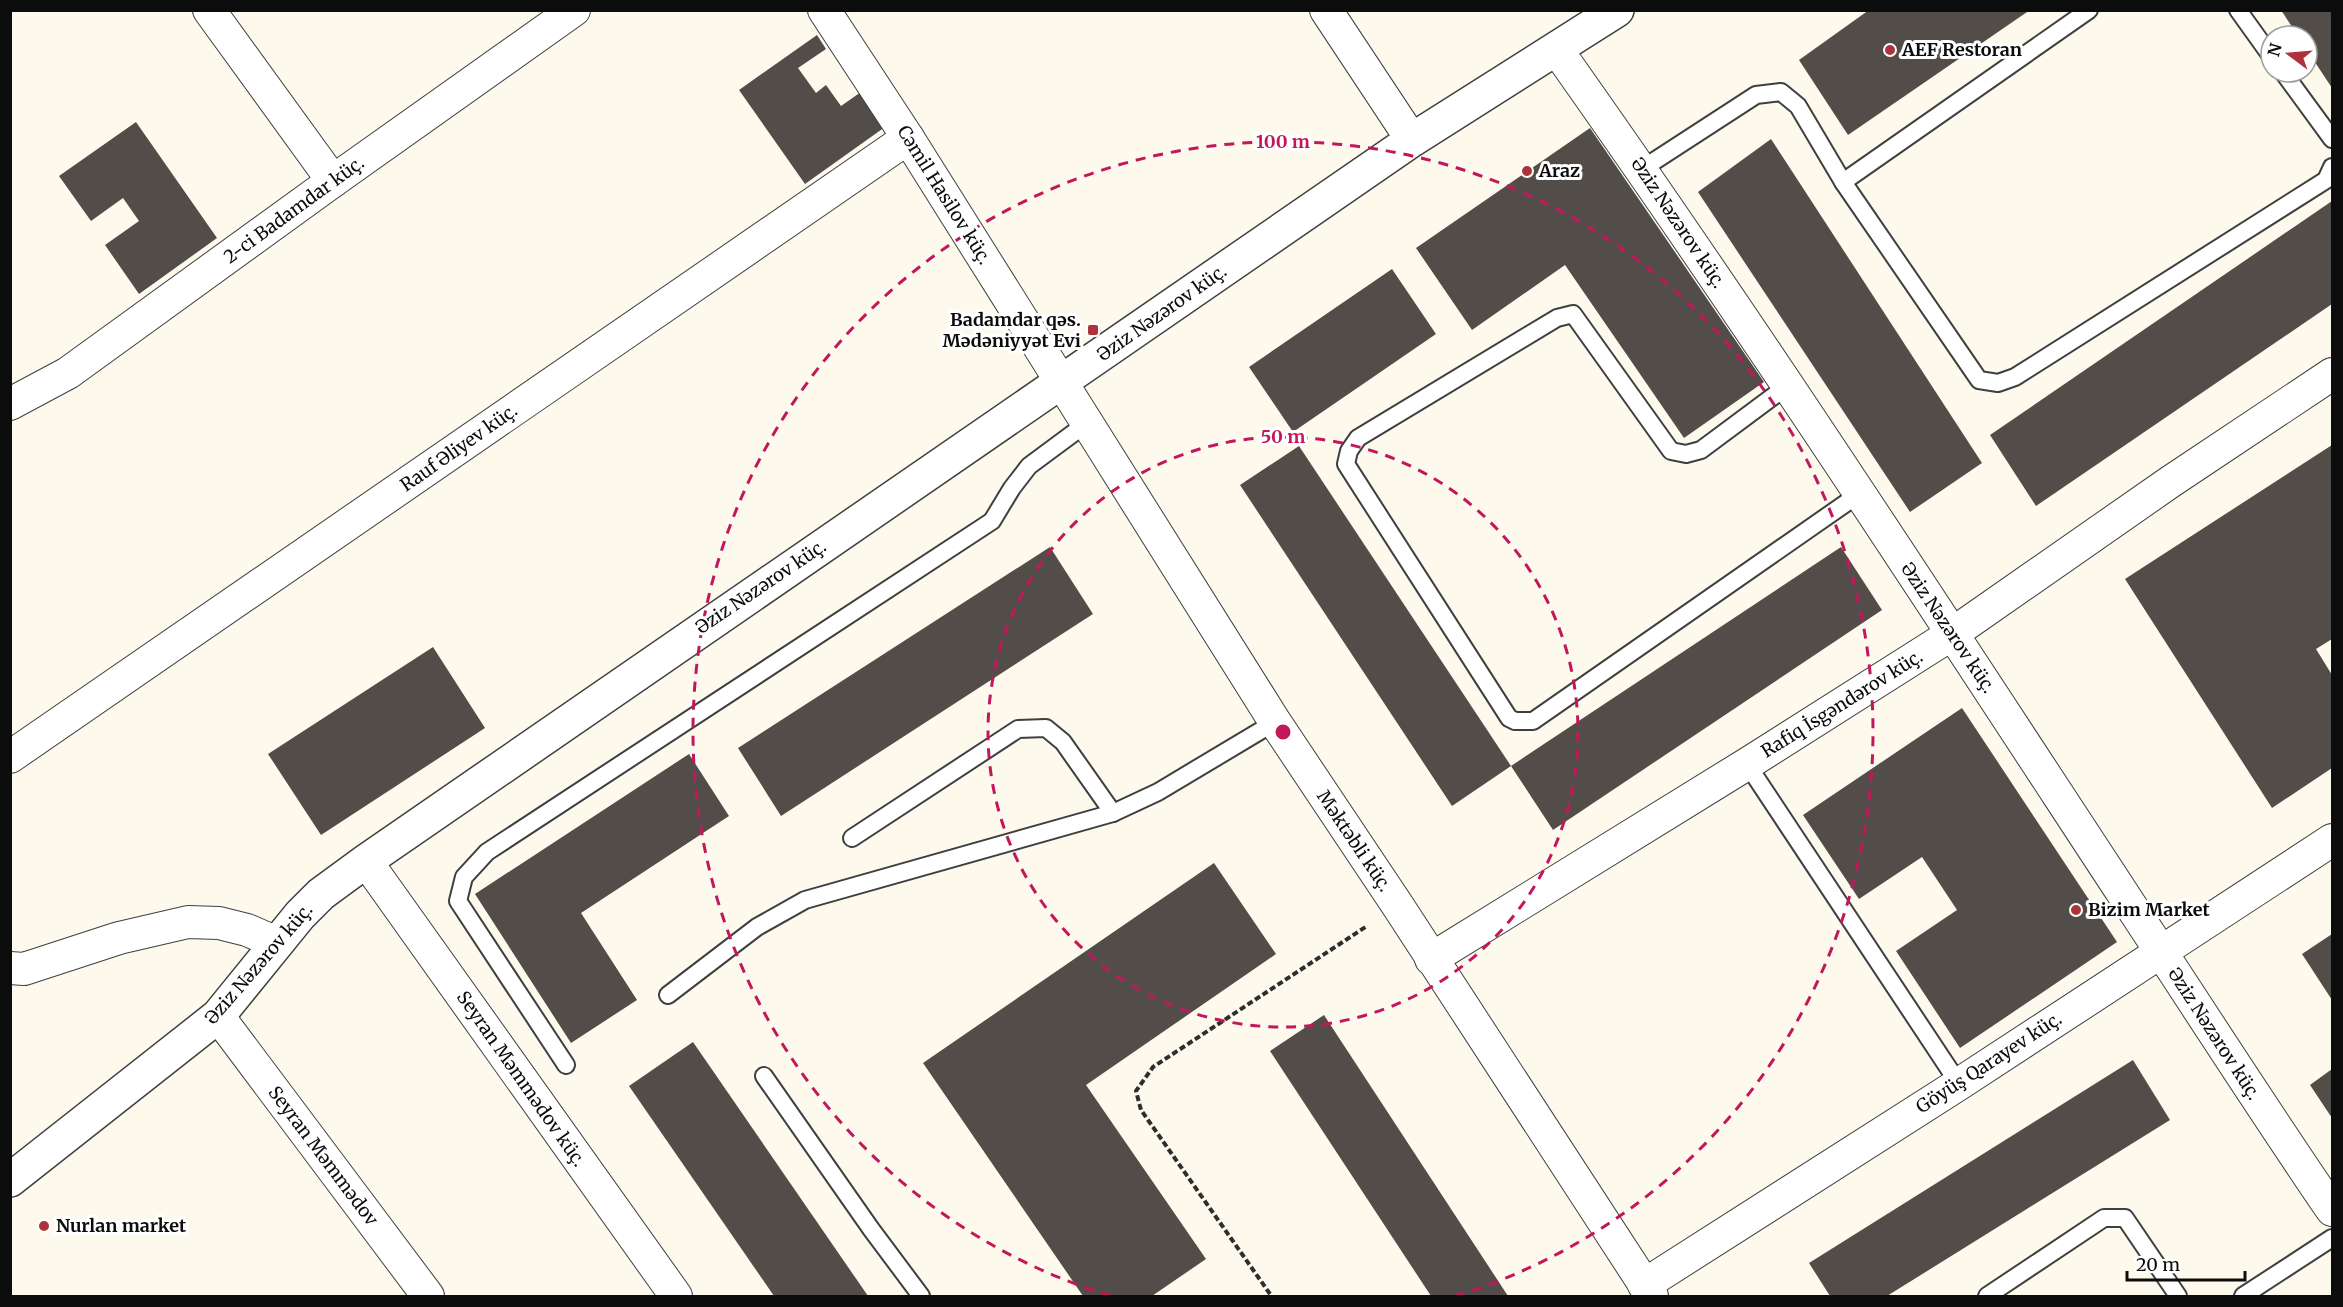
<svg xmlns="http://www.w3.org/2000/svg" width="2343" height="1307" font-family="Merriweather,serif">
<rect width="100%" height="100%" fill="#fdfaed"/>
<g fill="#534d4a">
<path d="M1869,10H2030L1848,135L1799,60Z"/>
<path d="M2281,10H2332V88L2307,50V36H2298Z"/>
<path d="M817,35L826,49L798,68L816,93L826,85L841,106L861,92L885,127L805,184L739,90Z"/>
<path d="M136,122L217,238L139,294L105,245L139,221L123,198L91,221L59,176Z"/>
<path d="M1590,128L1764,382L1684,438L1565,265L1472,330L1416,248Z"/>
<path d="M1771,139L1982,463L1910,512L1698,192Z"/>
<path d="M2332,201V304L2036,506L1990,435Z"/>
<path d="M1392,269L1436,334L1293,432L1249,367Z"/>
<path d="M2332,445V639L2316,649L2332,675V768L2272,808L2125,579Z"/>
<path d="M1299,446L1511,766L1452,806L1240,485Z"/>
<path d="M1050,547L1093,614L781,816L738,748Z"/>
<path d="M1841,547L1882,610L1553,830L1511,766Z"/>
<path d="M433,647L485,728L321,835L268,754Z"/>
<path d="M1962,708L2117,942L1960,1048L1896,951L1957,910L1922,857L1859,899L1803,815Z"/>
<path d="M689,754L729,816L581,913L637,1000L571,1043L475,894Z"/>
<path d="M1214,863L1276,954L1086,1085L1206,1259L1152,1296H1083L923,1063Z"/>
<path d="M2332,934V1000L2302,954Z"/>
<path d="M1324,1015L1508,1296H1431L1270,1051Z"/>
<path d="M693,1042L868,1296H774L629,1086Z"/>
<path d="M2133,1060L2170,1120L1887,1296H1830L1809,1263Z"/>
<path d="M2332,1069V1118L2310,1085Z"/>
</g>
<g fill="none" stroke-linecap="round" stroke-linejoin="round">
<defs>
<g id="service">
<path d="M2238,10L2271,56"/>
<path d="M2283,72L2332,139"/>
<path d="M1642,169L1756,95L1781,92L1798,106L1843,182L1979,380L1998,383L2015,377L2326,180L2332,167"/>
<path d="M1843,182L2089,10"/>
<path d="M1787,386L1701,450L1686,454L1671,451L1573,314L1557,318L1358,438L1349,451L1346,464L1509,718L1515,721H1533L1859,494"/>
<path d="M1747,764L1959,1084"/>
<path d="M852,838L1018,729L1046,728L1063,742L1113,813"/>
<path d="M668,995L757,927L805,900L1113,813L1158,792L1275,722"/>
<path d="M566,1065L458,901L464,877L487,852L992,521L1012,488L1029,466L1087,423"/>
<path d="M764,1076L871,1229L921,1296"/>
<path d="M1987,1296L2104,1218H2125L2178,1296"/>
<path d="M2243,1296L2332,1238"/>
</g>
<g id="minor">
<path d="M209,10L333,181"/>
<path d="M824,10L908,138L1275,722L1398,906L1652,1296"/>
<path d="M1326,10L1412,140"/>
<path d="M1557,50C1754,328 1940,615 2127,900C2195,1003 2262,1108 2332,1210"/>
<path d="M10,404L68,373L333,181L574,10"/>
<path d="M10,757L908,138"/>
<path d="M366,861L676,1296"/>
<path d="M1431,959L1747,764L1952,634L2170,482L2332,374"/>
<path d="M10,968L24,969L119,938L188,922L219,923L247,930L277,943"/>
<path d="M218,1016L428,1296"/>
<path d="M1644,1285L1959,1084L2332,840"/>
</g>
<path id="tertiary" d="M10,1180L218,1016L300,915L321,894L366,861L1412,140L1617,10"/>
</defs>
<use href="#service" stroke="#3f3f3f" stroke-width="20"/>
<use href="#minor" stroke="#3f3f3f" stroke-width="34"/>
<use href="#tertiary" stroke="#3f3f3f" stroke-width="36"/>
<path stroke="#2e2e2e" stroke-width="4" stroke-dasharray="6 3" stroke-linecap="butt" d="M1270,1294L1141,1110L1136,1091L1153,1067L1367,926"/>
<use href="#service" stroke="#fff" stroke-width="16"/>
<use href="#minor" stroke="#fff" stroke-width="32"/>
<use href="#tertiary" stroke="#fff" stroke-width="33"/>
</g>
<g fill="none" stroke="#c2185b" stroke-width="3" stroke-dasharray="10 8">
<circle cx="1283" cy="732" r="295"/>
<path d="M1111 1296A590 590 0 1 1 1455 1296"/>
</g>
<g fill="#ad333b" stroke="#fff" stroke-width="2">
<circle cx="1890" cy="50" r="6"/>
<circle cx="1527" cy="171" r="6"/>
<rect x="1087" y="324" width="12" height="12" rx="3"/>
<circle cx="2076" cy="910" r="6"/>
<circle cx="44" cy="1226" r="6"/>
</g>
<g text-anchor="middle" stroke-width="6" stroke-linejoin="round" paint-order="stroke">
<g font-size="18" font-weight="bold" fill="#0c0c0c" stroke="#fff" text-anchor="start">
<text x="1902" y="56">AEF Restoran</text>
<text x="1539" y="177">Araz</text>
<text x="1081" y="326" text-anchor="end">Badamdar qəs.<tspan x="1081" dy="21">Mədəniyyət Evi</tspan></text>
<text x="2088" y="916">Bizim Market</text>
<text x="56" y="1232">Nurlan market</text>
</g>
<g font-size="18" fill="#0c0c0c" stroke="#fff">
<text transform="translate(944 195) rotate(58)" y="6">Cəmil Hasilov küç.</text>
<text transform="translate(294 210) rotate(-36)" y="6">2-ci Badamdar küç.</text>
<text transform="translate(1678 223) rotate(56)" y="6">Əziz Nəzərov küç.</text>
<text transform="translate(1162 313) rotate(-35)" y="6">Əziz Nəzərov küç.</text>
<text transform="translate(459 448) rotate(-35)" y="6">Rauf Əliyev küç.</text>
<text transform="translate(761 587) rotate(-34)" y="6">Əziz Nəzərov küç.</text>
<text transform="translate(1948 628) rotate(56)" y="6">Əziz Nəzərov küç.</text>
<text transform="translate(1842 704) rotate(-32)" y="6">Rafiq İsgəndərov küç.</text>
<text transform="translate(1354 841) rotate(56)" y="6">Məktəbli küç.</text>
<text transform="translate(259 964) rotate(-49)" y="6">Əziz Nəzərov küç.</text>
<text transform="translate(2214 1034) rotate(57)" y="6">Əziz Nəzərov küç.</text>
<text transform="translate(1989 1063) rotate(-33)" y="6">Göyüş Qarayev küç.</text>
<text transform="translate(521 1079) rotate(55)" y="6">Seyran Məmmədov küç.</text>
<text transform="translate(323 1156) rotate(53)" y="6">Seyran Məmmədov</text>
</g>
</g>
<circle cx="1283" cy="732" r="9" fill="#c2185b" stroke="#fff" stroke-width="3"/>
<g font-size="18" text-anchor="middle" font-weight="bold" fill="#c2185b" stroke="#fff" stroke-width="6" stroke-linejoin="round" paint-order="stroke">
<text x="1283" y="148">100 m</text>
<text x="1283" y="443">50 m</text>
</g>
<rect width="2343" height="1307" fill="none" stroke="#0c0c0c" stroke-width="24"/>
<g transform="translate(2289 54) rotate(286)"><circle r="28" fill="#ffffff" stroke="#9e9e9e" stroke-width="1.5"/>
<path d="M0-4.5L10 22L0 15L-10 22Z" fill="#ad333b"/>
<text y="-9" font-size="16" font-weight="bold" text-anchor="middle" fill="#0c0c0c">N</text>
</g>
<path d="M2127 1271v9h118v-9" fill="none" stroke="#0c0c0c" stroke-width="3"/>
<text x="2136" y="1271" font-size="18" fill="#0c0c0c" stroke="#ffffff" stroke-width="4.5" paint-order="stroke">20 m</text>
</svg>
